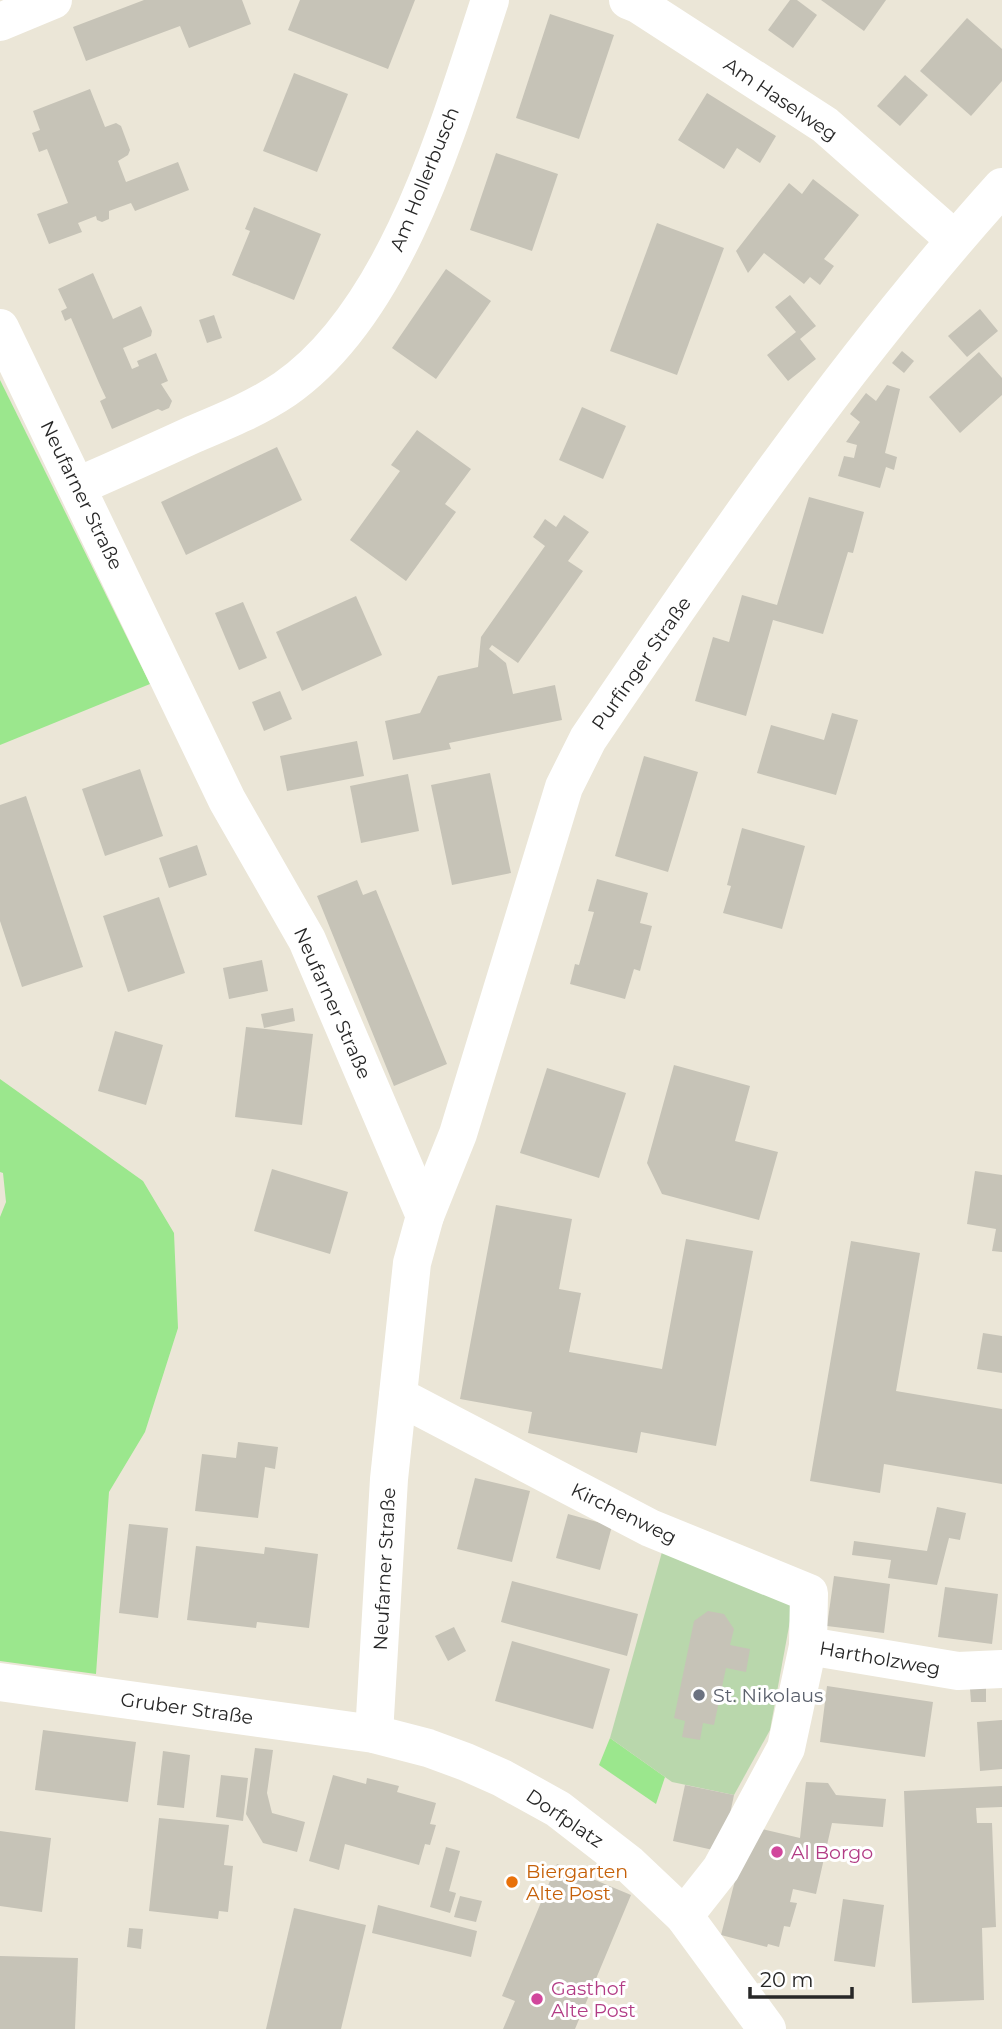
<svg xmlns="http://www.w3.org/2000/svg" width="1002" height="2029" font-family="Montserrat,sans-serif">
<rect width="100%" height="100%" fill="#ebe6d7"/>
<g fill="#9be78d">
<path d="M0,380L150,684L0,745Z"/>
<path d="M0,1079L143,1181L174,1233L178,1328L145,1432L109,1492L96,1674L0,1661V1217L6,1202L3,1173L0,1172Z"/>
<path d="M610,1738L665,1777L656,1804L599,1765Z"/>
</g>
<path fill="#b9d7ac" d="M662,1552L794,1599L770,1730L734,1795L672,1782L610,1738Z"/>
<g fill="#c6c3b7">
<path d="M144,0H242L251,24L189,48L180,26L86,61L73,27Z"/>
<path d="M300,0H415L388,69L288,30Z"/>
<path d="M790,0H797L817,15L793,48L768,30Z"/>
<path d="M821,0H886L864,31Z"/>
<path d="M550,14L614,35L579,139L516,118Z"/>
<path d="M967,18L1002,49V81L971,116L920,71Z"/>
<path d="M294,73L348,94L317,172L263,151Z"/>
<path d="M905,75L928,95L900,126L877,106Z"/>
<path d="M90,89L105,127L116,123L121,126L130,150L128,155L118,161L126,182L178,162L189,190L135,211L131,203L109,211V219L102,222L97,220L96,216L78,223L82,232L49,244L37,214L68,203L47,149L39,152L32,133L40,130L33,111Z"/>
<path d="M707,93L776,136L760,163L737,148L724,169L678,140Z"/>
<path d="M496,153L558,174L532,251L470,230Z"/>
<path d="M813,179L859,215L824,259L834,266L820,285L810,277L804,284L764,253L748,273L736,251L789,183L802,194Z"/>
<path d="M254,207L321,234L294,300L232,275L250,231L245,229Z"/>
<path d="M657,223L724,248L677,375L610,351Z"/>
<path d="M446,269L491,301L436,379L392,348Z"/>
<path d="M93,273L113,319L141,306L152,331L151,336L123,348L132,369L139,366L137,361L156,353L168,381L161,384L172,401L169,408L162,411L158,409L112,429L100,401L106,398L99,383L71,318L65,321L61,311L67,308L58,289Z"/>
<path d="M790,295L816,326L800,339L816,359L788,381L767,355L796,332L775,307Z"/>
<path d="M980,309L998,331L967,357L948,336Z"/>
<path d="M214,315L222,338L207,343L199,320Z"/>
<path d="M902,351L914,361L904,373L892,363Z"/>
<path d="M979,352L1002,378V395L960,433L929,397Z"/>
<path d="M887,385L900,389L885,453L897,457L894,470L886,467L880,488L838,476L844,456L854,458L857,445L846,442L860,422L850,414L866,393L876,401Z"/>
<path d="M582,407L626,426L603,479L559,460Z"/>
<path d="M417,430L471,469L445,504L456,512L406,581L350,540L400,471L391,465Z"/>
<path d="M277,447L302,500L186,555L161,502Z"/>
<path d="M809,497L864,512L853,553L848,552L823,634L773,620L746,716L695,701L713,637L729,642L742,595L777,605Z"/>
<path d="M564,515L589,532L568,561L583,571L518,663L492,645L489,649L506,663L513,694L555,685L562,720L449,743L451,749L393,760L385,721L420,713L438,676L478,667L481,637L545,546L533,537L545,519L556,527Z"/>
<path d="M356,596L382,655L302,691L276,632Z"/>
<path d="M243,602L267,658L239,670L215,613Z"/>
<path d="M280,691L292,719L264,731L252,702Z"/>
<path d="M832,713L858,720L836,795L757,773L771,725L824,740Z"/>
<path d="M357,741L364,776L287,791L280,756Z"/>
<path d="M644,756L698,772L668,872L615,856Z"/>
<path d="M140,769L163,836L105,856L82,789Z"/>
<path d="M490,773L511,873L452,885L431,785Z"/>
<path d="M408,774L419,831L361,843L350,786Z"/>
<path d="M26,796L83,967L22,987L0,921V805Z"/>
<path d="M742,828L805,846L782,929L723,913L731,886L727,885Z"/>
<path d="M197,845L207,875L169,888L159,858Z"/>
<path d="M597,879L648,893L640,923L652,926L640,971L634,969L625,999L570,984L575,964L579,965L594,912L588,911Z"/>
<path d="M357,880L363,895L376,890L447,1064L394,1086L317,896Z"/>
<path d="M159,897L185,973L128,992L103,916Z"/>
<path d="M262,960L268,991L229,999L223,968Z"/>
<path d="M293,1008L295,1021L264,1028L261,1014Z"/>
<path d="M246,1027L313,1034L302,1125L235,1117Z"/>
<path d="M115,1031L163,1045L146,1105L98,1091Z"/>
<path d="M674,1065L750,1086L735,1141L778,1152L759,1220L662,1194L647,1163Z"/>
<path d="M547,1068L626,1093L599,1178L520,1153Z"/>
<path d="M272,1169L348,1192L330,1254L254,1231Z"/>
<path d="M975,1171L1002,1175V1252L992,1251L996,1229L967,1224Z"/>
<path d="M496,1205L572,1219L559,1289L581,1293L569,1352L662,1369L686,1239L753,1251L716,1446L641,1432L637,1453L528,1433L532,1412L460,1399Z"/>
<path d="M851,1241L920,1253L896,1391L1002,1409V1484L884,1464L880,1493L810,1481Z"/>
<path d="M983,1333L1002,1336V1373L977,1369Z"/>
<path d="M238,1442L278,1447L275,1469L265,1467L258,1518L195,1511L202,1454L236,1458Z"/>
<path d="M475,1478L530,1491L512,1562L457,1549Z"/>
<path d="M937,1507L966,1513L960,1540L949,1538L937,1585L888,1578L891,1560L852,1555L854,1541L927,1551Z"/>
<path d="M568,1514L612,1526L600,1570L556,1558Z"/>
<path d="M129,1524L168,1528L158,1618L119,1613Z"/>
<path d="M196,1546L264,1554L265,1547L318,1554L309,1628L257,1622L256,1628L187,1620Z"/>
<path d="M834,1576L890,1584L884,1633L827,1626Z"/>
<path d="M512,1581L638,1614L627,1656L501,1622Z"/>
<path d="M945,1587L998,1594L992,1644L938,1637Z"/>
<path d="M708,1611L724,1614L734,1629L730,1645L750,1649L746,1672L726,1668L714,1725L703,1723L700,1740L682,1737L685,1721L674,1718L694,1621Z"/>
<path d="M454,1627L466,1651L448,1661L435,1636Z"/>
<path d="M512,1641L610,1669L593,1729L495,1701Z"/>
<path d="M827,1686L933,1702L925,1757L820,1742Z"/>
<path d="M986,1688V1702H971L970,1689Z"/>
<path d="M1002,1720V1769L980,1771L977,1722Z"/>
<path d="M43,1730L136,1742L128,1802L35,1790Z"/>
<path d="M255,1748L273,1750L267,1793L272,1813L305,1822L297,1852L263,1843L246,1814Z"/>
<path d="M163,1751L190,1755L184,1808L157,1805Z"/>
<path d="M221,1775L248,1778L243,1821L216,1817Z"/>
<path d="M333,1775L366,1784L367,1778L399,1786L397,1792L436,1803L430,1824L436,1825L430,1845L425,1844L419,1865L345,1844L339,1870L309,1861Z"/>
<path d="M806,1782L828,1783L836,1795L886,1799L883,1827L832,1823L816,1894L793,1889L790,1902L797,1903L790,1927L784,1926L779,1947L768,1944L767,1947L721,1935L749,1826L800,1838Z"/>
<path d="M685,1785L734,1795L722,1852L673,1841Z"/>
<path d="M1002,1786V1807L976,1808L977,1823H992L996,1927L982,1928L984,2000L912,2003L904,1791Z"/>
<path d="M159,1818L229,1825L224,1865L233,1866L228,1912L219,1911L218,1919L149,1911Z"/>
<path d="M0,1831L51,1838L42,1912L0,1906Z"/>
<path d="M446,1847L460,1851L449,1891L456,1893L450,1913L430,1907Z"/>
<path d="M557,1864L631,1895L575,2029H503L515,2001L502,1996Z"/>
<path d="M460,1896L482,1901L476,1922L454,1917Z"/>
<path d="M843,1899L884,1905L875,1967L834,1961Z"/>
<path d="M378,1905L477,1931L471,1957L372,1933Z"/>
<path d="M294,1908L366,1925L341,2029H266Z"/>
<path d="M129,1928L143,1929L141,1949L127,1947Z"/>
<path d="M0,1956L78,1958L75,2029H0Z"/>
</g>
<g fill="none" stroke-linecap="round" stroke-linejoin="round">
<g stroke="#fff" stroke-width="38">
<path d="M628,0L638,4L825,125L954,239"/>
<path d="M0,22L53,0"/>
<path d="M0,328L227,800L307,940L425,1216"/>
<path d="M78,486C117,469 155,452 194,434C225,421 257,408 285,389C397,311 449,125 490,0"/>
<path d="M398,1396L650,1528L809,1593L808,1646"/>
<path d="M374,1734L389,1479L412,1263L425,1216L458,1134L564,787L588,739C717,548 848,358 1002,187"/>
<path d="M684,1916L721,1869L786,1748L808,1646L958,1671L1002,1669"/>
</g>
<path stroke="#fff" stroke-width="38" d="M0,1682L374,1734L428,1748L466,1762L502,1778L558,1809L629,1864L684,1916L767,2029"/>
</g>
<circle fill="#6b7280" stroke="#fff" stroke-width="2.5" cx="699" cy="1695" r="7"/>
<g fill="#d1479c" stroke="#fff" stroke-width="2.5">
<circle cx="777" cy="1852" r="7"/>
<circle cx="537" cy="1999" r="7"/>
</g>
<circle fill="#e8710a" stroke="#fff" stroke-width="2.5" cx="512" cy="1882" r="7"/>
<g text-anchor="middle" stroke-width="6" stroke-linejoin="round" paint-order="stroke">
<g font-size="19" fill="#272727" stroke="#fff">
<text transform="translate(781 99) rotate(34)" y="7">Am Haselweg</text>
<text transform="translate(424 179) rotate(-68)" y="7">Am Hollerbusch</text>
<text transform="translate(82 495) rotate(64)" y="7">Neufarner Straße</text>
<text transform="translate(641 663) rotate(-55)" y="7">Purfinger Straße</text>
<text transform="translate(333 1003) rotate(66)" y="7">Neufarner Straße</text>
<text transform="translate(624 1513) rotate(26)" y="7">Kirchenweg</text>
<text transform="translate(384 1569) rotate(-87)" y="7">Neufarner Straße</text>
<text transform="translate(880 1658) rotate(10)" y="7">Hartholzweg</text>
<text transform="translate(187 1708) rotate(8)" y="7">Gruber Straße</text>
<text transform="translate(565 1818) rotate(34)" y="7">Dorfplatz</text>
</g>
<g font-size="19" fill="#5b616d" stroke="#fff" text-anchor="start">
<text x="713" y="1702">St. Nikolaus</text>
</g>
<g font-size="19" fill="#b23c85" stroke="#fff" text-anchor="start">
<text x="791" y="1859">Al Borgo</text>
<text x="551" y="1995">Gasthof<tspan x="551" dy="22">Alte Post</tspan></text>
</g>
<g font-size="19" fill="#c56008" stroke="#fff" text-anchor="start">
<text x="526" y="1878">Biergarten<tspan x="526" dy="22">Alte Post</tspan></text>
</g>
</g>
<path d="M750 1987v10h102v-10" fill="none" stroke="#272727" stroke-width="3.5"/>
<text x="760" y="1987" font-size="21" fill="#272727" stroke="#ffffff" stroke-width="5" paint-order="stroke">20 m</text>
</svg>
